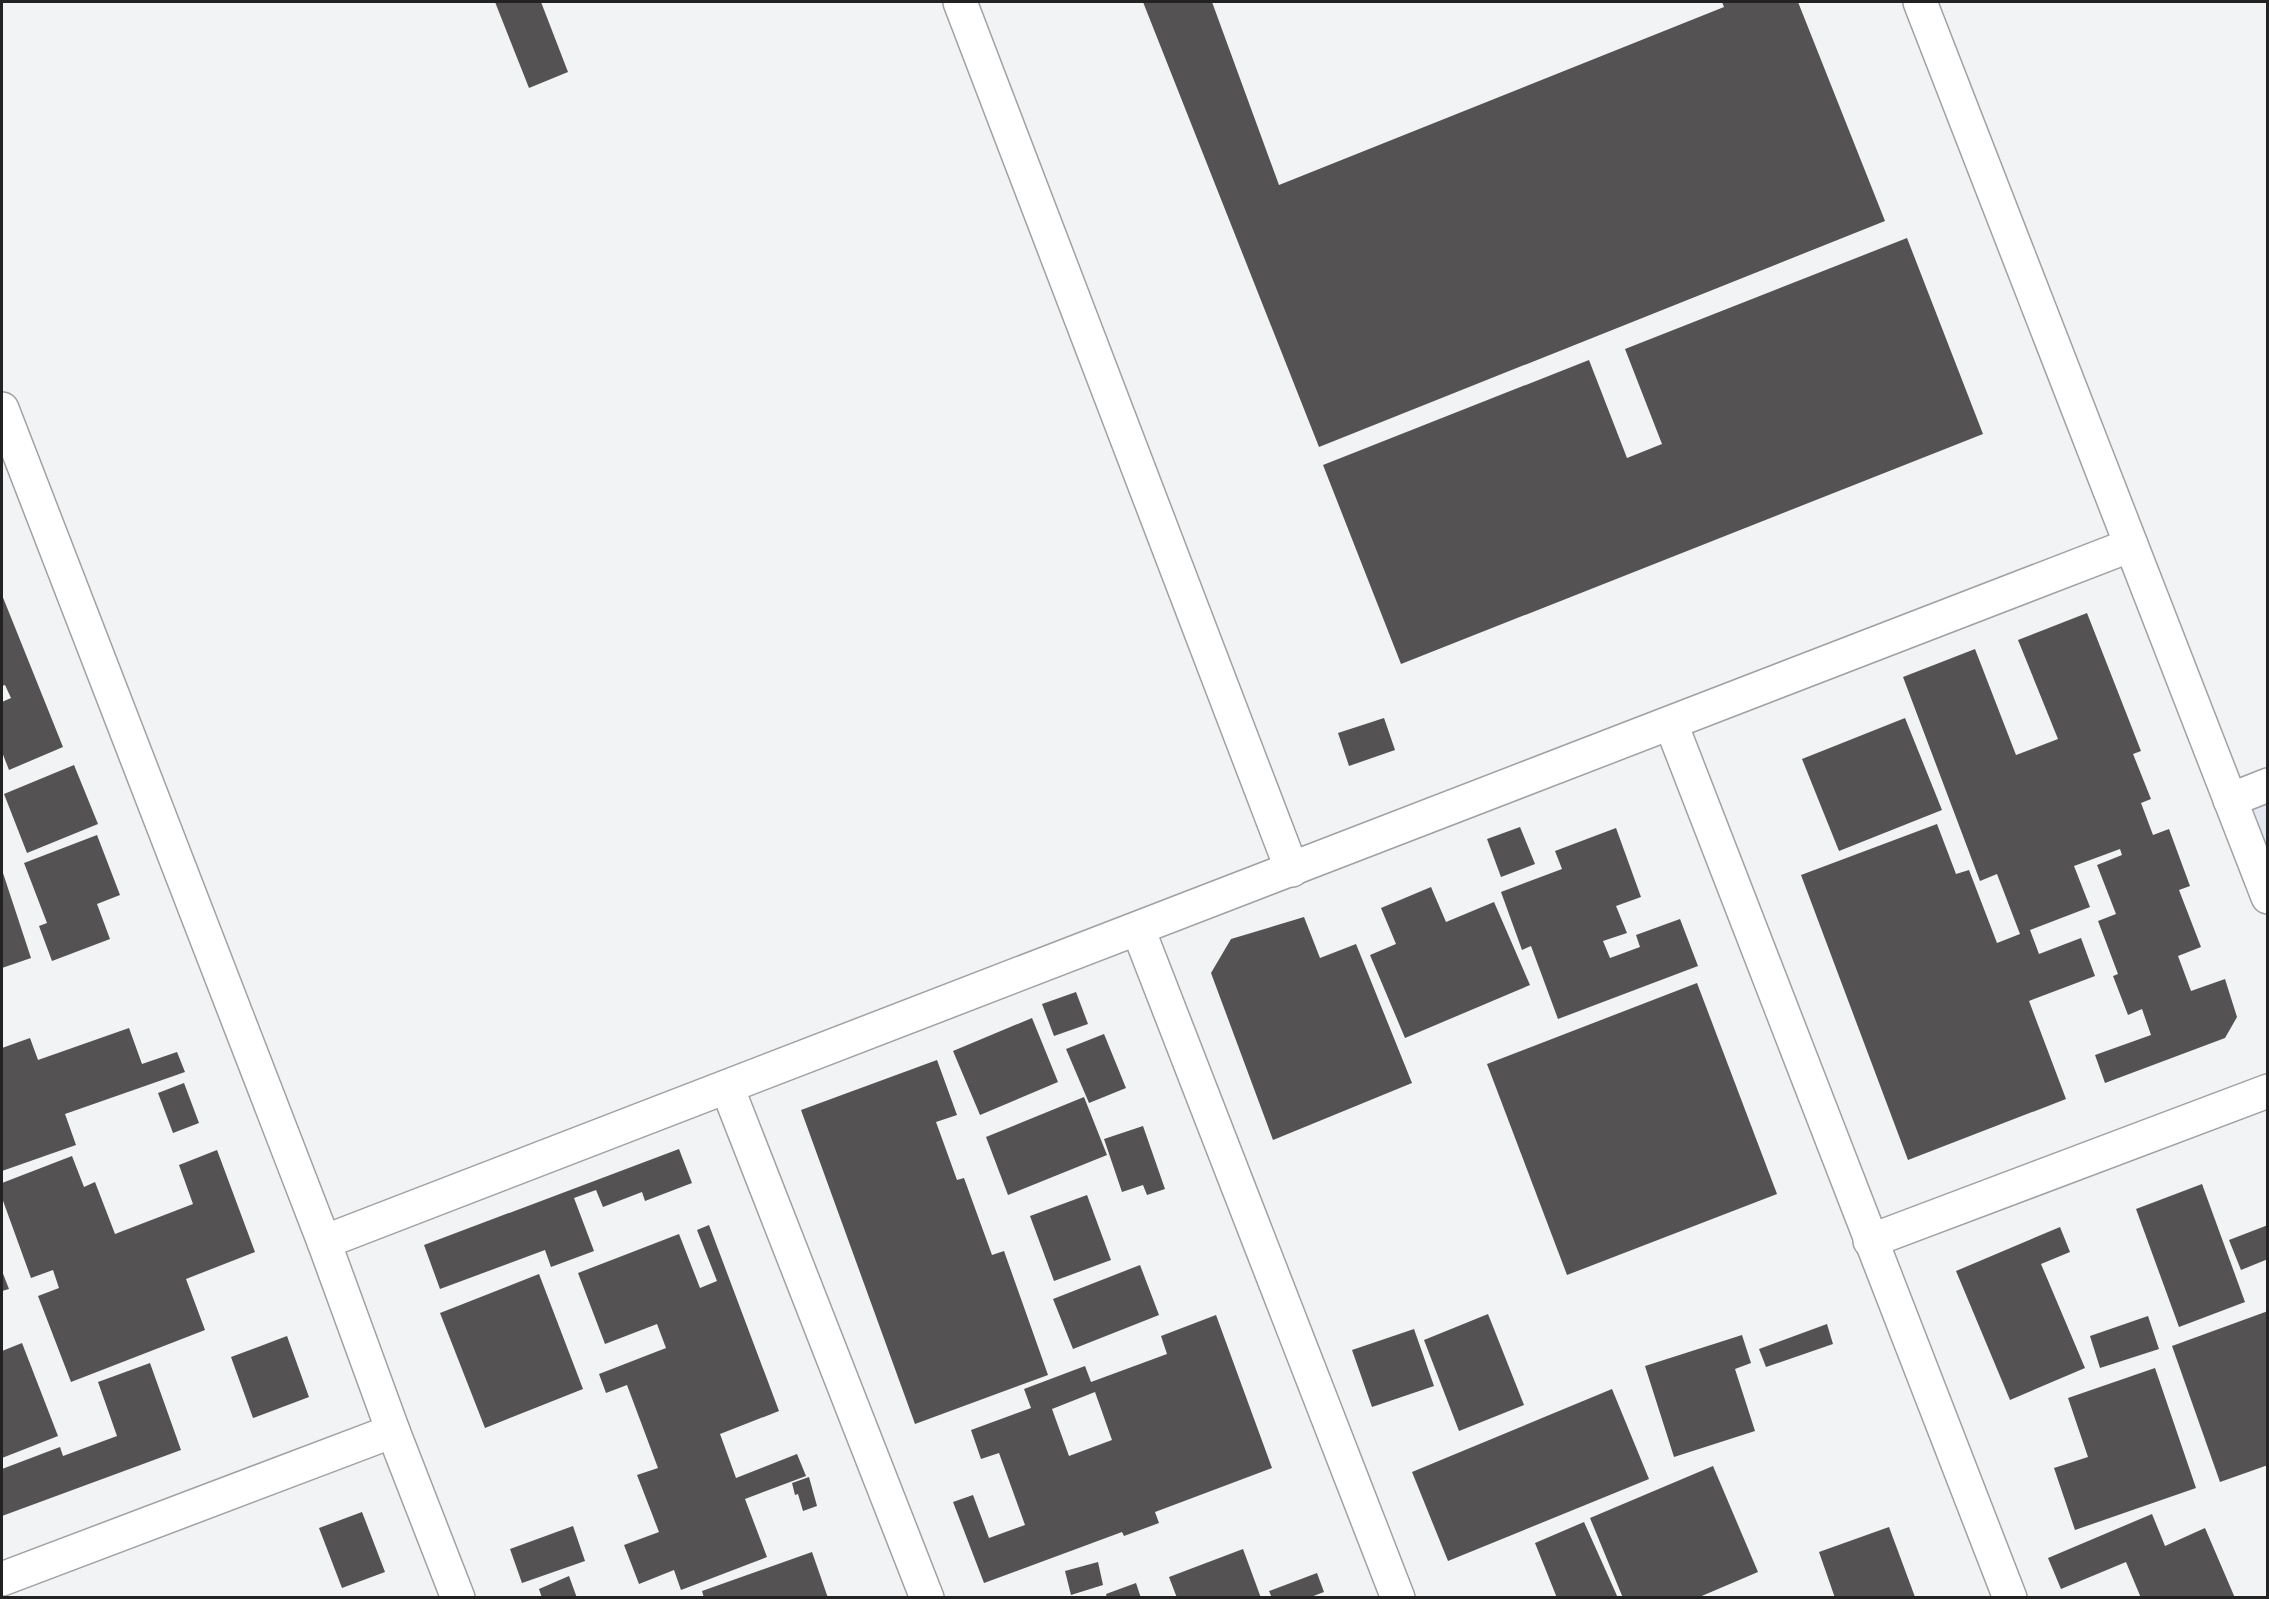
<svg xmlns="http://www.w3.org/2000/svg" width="2269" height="1599" font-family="'Libre Baskerville',serif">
<rect width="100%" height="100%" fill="#f2f3f5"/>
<path fill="#e3e8f1" d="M2267,785V897L2230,800Z"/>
<g fill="#545253" fill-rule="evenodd">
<path d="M495,2H541L568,72L529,88Z"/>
<path d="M1143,2H1212L1279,185L1724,7L1722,2H1798L1885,221L1319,447Z"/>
<path d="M1907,238L1983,434L1401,664L1323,465L1589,360L1627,458L1662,444L1625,349Z"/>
<path d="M2,595L63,747L9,770L2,752V702L11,698L5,685L2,686Z"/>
<path d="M2087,613L2141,751L2133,754L2151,799L2141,803L2153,835L2169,829L2190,886L2179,890L2201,947L2178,956L2191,991L2225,979L2237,1017L2225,1038L2105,1083L2095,1055L2151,1035L2142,1009L2128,1015L2113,976L2118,974L2098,921L2116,914L2097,865L2122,855L2120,849L2074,866L2090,907L2030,930L2039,954L2081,938L2095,976L2029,1001L2066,1099L1908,1160L1801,875L1937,824L1956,874L1969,870L1997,943L2020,934L1997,874L1980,881L1903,677L1975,649L2016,755L2058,739L2018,640Z"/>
<path d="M1384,718L1395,750L1349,766L1338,733Z"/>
<path d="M1905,718L1942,810L1839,851L1802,759Z"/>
<path d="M74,765L98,824L27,853L4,794Z"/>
<path d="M1520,827L1535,864L1501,877L1487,839Z"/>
<path d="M1616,828L1641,897L1616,906L1627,933L1603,941L1610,958L1640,947L1636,935L1680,919L1698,966L1558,1019L1531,946L1522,950L1501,892L1562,869L1555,851Z"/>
<path d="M97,835L120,895L97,904L110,939L52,961L39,926L47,923L24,863Z"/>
<path d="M2,870L31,958L2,968Z"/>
<path d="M1431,887L1446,922L1494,902L1530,985L1405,1038L1370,955L1396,944L1381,908Z"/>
<path d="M1304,917L1320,958L1356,944L1412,1083L1273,1140L1211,973L1231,939Z"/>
<path d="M1697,983L1777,1194L1567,1275L1487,1064Z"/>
<path d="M1076,992L1088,1024L1054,1036L1042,1004Z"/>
<path d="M1032,1018L1058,1082L980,1115L953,1051Z"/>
<path d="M129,1028L142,1064L177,1052L185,1072L65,1114L76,1145L2,1171V1048L30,1038L38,1060Z"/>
<path d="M1104,1034L1126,1088L1089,1103L1066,1049Z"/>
<path d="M937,1060L957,1115L936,1122L957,1180L964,1178L992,1255L1004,1251L1048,1375L915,1424L801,1110Z"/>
<path d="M184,1083L199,1123L173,1133L158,1093Z"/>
<path d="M1084,1097L1107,1155L1008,1195L986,1137Z"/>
<path d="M1143,1126L1165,1189L1147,1195L1143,1185L1122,1192L1104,1139Z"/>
<path d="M679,1149L692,1183L645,1201L642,1192L603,1207L596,1190L574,1198L594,1251L551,1267L545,1250L440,1289L424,1245Z"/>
<path d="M217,1150L255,1252L186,1279L205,1330L71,1382L38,1296L59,1288L53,1270L31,1278L2,1198V1183L72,1156L84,1187L95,1182L115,1234L193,1204L179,1165Z"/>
<path d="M2202,1184L2245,1302L2179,1327L2136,1209Z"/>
<path d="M1087,1195L1111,1260L1054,1281L1030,1216Z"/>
<path d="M709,1225L779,1411L720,1434L736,1478L797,1454L806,1476L745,1499L767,1557L681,1590L674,1570L639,1584L624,1545L659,1532L637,1475L658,1468L627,1385L606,1393L599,1374L666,1348L657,1324L605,1344L578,1273L679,1234L700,1288L717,1281L697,1230Z"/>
<path d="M2268,1225V1259L2241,1270L2229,1240Z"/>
<path d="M2060,1227L2070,1252L2041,1264L2085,1368L2010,1400L1956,1271Z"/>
<path d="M1140,1265L1159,1315L1073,1349L1053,1299Z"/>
<path d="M2,1271L9,1289L2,1291Z"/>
<path d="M539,1274L583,1389L485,1428L440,1313Z"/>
<path d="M2268,1311V1465L2220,1482L2172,1346Z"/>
<path d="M1488,1314L1524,1405L1459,1431L1424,1340Z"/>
<path d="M1216,1315L1272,1468L1155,1512L1159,1523L1124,1536L1122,1532L984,1583L953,1502L973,1495L989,1538L1025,1525L999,1453L981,1459L971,1430L1031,1408L1024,1389L1085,1366L1091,1382L1167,1354L1161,1336ZM1095,1392L1112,1440L1069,1456L1052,1409Z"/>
<path d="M2148,1316L2159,1349L2100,1368L2090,1336Z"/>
<path d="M1827,1324L1833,1344L1766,1367L1759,1349Z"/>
<path d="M1414,1329L1434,1386L1372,1407L1352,1350Z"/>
<path d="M1742,1335L1751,1363L1735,1369L1755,1431L1674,1457L1645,1366Z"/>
<path d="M287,1336L309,1397L253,1418L231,1357Z"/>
<path d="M22,1343L58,1436L2,1458V1351Z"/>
<path d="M150,1363L181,1450L2,1516V1469L60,1447L63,1456L117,1436L98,1382Z"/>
<path d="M2155,1368L2196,1488L2075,1530L2054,1468L2088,1457L2068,1398Z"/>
<path d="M1612,1389L1649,1479L1448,1561L1412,1472Z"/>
<path d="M1713,1466L1758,1572L1697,1598H1623L1590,1518Z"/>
<path d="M809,1477L817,1506L803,1511L798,1494L795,1495L792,1483Z"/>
<path d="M362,1512L385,1572L342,1588L319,1528Z"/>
<path d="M2152,1514L2165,1546L2205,1528L2235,1598H2141L2126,1562L2061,1589L2048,1558Z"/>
<path d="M1584,1522L1618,1598H1557L1535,1543Z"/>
<path d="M573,1526L585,1561L522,1583L510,1549Z"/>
<path d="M1889,1527L1915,1597L1835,1598L1819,1552Z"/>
<path d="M1243,1549L1261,1598H1177L1169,1577Z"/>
<path d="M812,1552L828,1598H704L702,1591Z"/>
<path d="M1098,1562L1103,1585L1071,1595L1065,1571Z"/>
<path d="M1317,1573L1324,1592L1308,1598H1272L1269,1591Z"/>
<path d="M569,1576L577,1598H542L539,1589Z"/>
<path d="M1136,1583L1141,1598H1107L1106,1594Z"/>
</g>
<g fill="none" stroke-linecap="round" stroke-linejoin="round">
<defs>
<g id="street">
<path d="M960,2L1292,870"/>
<path d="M1920,2L2268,897"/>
<path d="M2,409L324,1242L393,1431L458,1598"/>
<path d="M1671,724L2010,1598"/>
<path d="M2230,800L2268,785"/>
<path d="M1138,929L1398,1598"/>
<path d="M727,1087L927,1598"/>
<path d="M1870,1241L2268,1091"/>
<path d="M324,1242L2131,545"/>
<path d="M2,1579L393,1431"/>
</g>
</defs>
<use href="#street" stroke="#a0a1a3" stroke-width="36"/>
<use href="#street" stroke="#fff" stroke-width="33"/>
</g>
<rect width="2269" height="1599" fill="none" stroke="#222223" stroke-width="6"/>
</svg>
